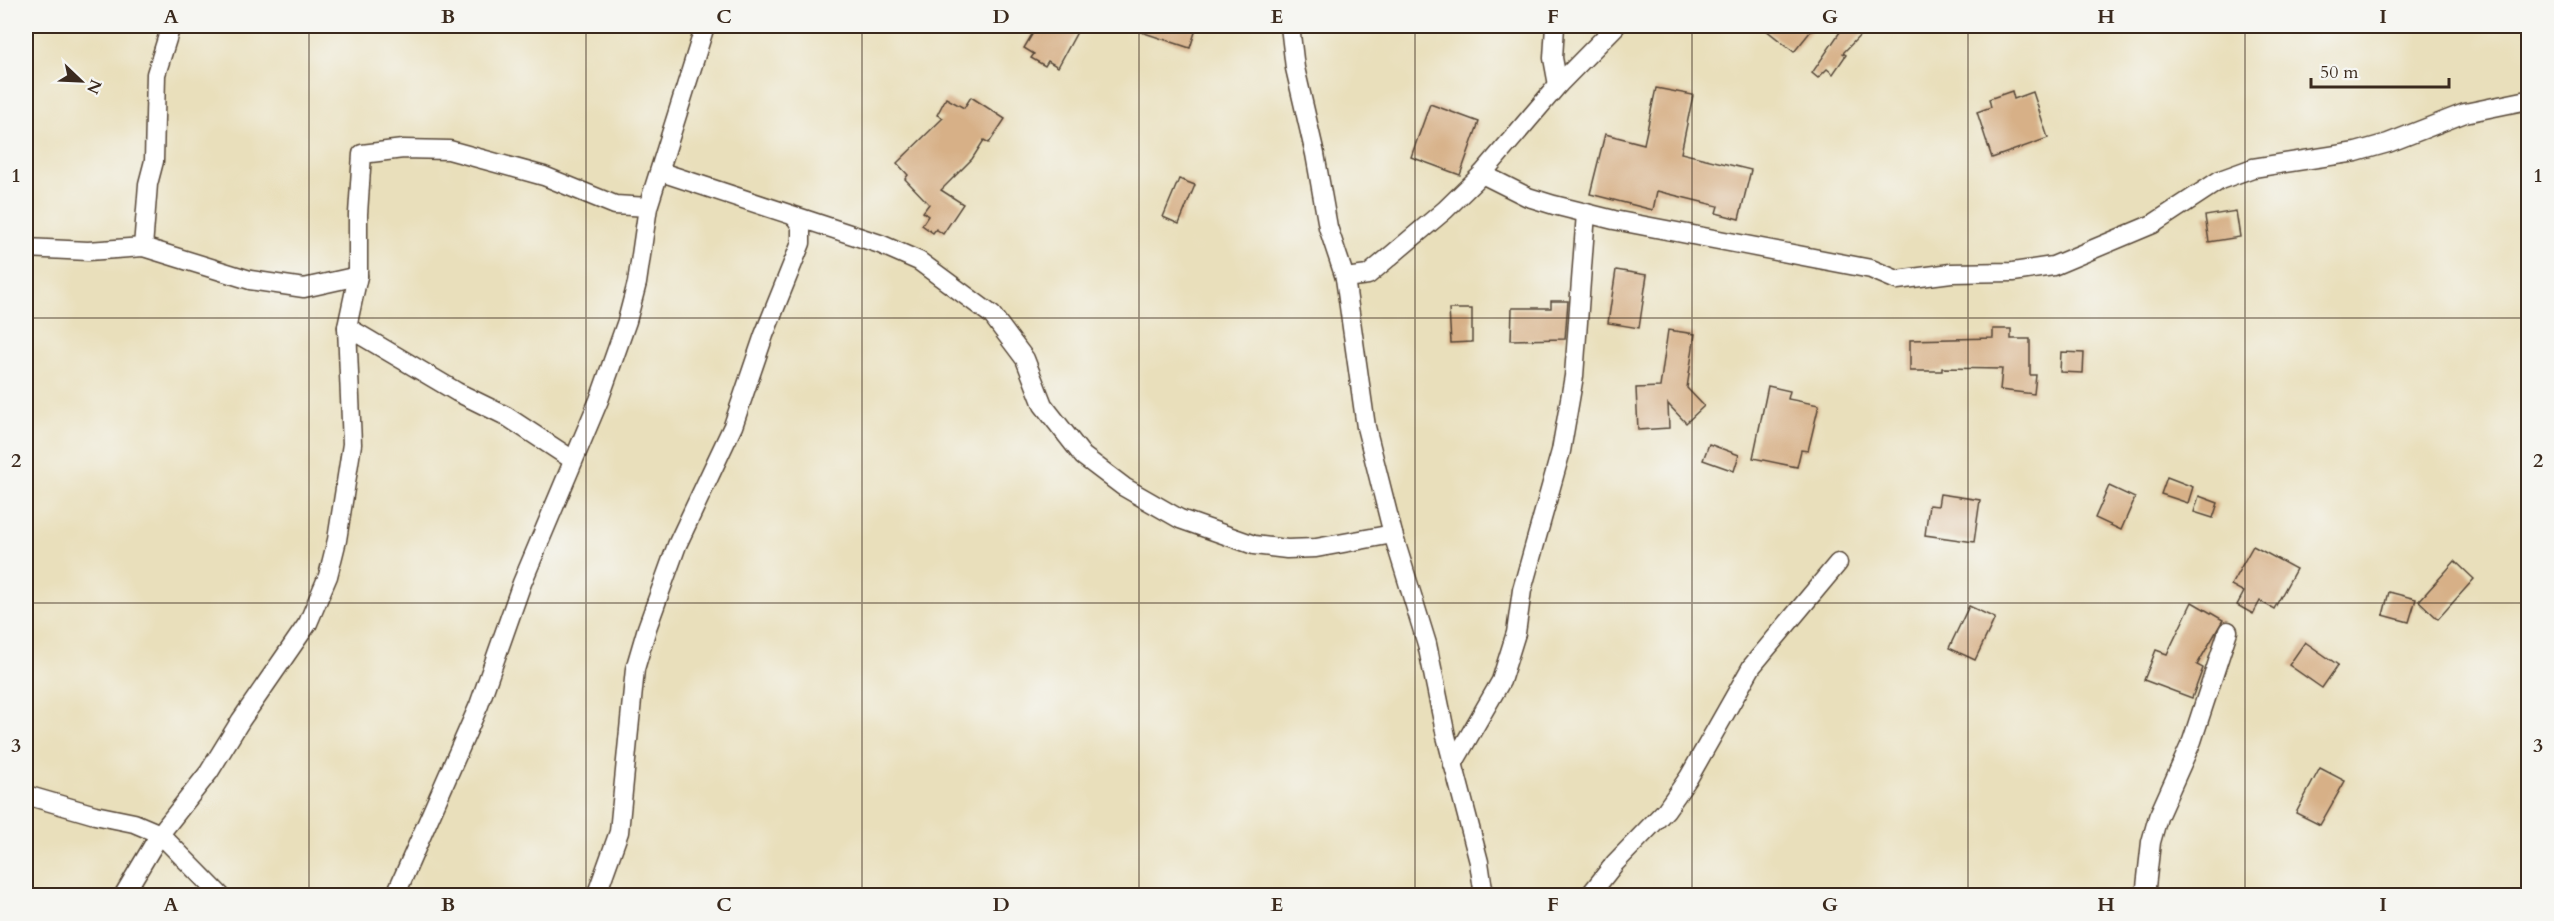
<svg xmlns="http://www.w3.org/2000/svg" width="2554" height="921" font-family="Cardo,serif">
<rect width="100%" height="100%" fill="#f6f6f2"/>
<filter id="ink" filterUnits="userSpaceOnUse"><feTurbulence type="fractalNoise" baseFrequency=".0167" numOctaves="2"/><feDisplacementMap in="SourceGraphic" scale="12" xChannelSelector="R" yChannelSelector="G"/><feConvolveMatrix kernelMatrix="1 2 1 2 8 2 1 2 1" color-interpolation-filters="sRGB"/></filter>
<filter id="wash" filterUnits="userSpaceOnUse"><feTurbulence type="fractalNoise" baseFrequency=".008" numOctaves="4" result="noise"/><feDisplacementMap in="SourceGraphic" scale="24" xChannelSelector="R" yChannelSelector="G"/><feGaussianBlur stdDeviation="1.35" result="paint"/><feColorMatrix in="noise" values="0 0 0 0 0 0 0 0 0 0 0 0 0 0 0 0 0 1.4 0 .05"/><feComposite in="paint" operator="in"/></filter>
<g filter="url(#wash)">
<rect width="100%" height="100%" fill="#e9dfbb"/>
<g id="blocks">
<g fill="#d7b087">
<path d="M1037,26H1064L1077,32L1058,67L1048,61L1045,66L1031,58L1034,54L1024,48Z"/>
<path d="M1129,26H1197L1190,48L1129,28Z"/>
<path d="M1761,26H1815L1794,52Z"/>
<path d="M1844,26H1869L1843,53L1846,55L1833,74L1827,69L1818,78L1812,73Z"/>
<path d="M1656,88L1693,95L1681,153L1751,170L1739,219L1716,213L1718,206L1657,191L1653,210L1590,194L1605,134L1644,144Z"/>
<path d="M2012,91L2014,99L2033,92L2048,138L1992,158L1977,112L1991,107L1989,99Z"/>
<path d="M971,97L1005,119L989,143L984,140L972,159L941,190L963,204L943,234L936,229L933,233L922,225L928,216L923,212L929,204L905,179L908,175L897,163L943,118L937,115L946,98L964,108Z"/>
<path d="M1430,104L1479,122L1460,175L1411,157Z"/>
<path d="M1179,179L1195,185L1179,224L1163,217Z"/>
<path d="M2236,211L2240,237L2209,242L2205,216Z"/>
<path d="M1616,270L1647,275L1639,328L1608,323Z"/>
<path d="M1551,301H1568L1565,339L1511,340L1512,308H1551Z"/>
<path d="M1449,309H1472V342L1451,343Z"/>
<path d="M1993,329H2011V339H2030V375H2036L2034,394L2000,390L2002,369L1942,368V371H1910V340L1993,338Z"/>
<path d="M1668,330L1695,334L1687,388L1704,406L1686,423L1668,404L1669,428L1638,430L1636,388L1660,387Z"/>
<path d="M2061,352L2084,353L2083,373L2060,372Z"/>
<path d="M1768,386L1790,391L1788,399L1819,405L1808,451L1801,450L1797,467L1753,458Z"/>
<path d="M1709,444L1739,455L1734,471L1703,460Z"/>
<path d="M2167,477L2193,487L2188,503L2161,494Z"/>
<path d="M2109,486L2135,498L2121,530L2095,518Z"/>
<path d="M1940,494L1980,500L1974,542L1925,535L1929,505L1938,506Z"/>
<path d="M2199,496L2218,503L2213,518L2194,512Z"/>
<path d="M2253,546L2296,569L2274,609L2260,601L2253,614L2237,605L2244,592L2231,585Z"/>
<path d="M2455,561L2474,579L2438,619L2419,601Z"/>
<path d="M2389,592L2416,599L2409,622L2383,615Z"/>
<path d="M2192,602L2223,620L2197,665L2203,668L2192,698L2144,680L2156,650L2167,654Z"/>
<path d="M1969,606L1995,618L1975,660L1949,648Z"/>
<path d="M2305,642L2338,665L2322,688L2289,665Z"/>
<path d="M2320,768L2345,781L2320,825L2296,813Z"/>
</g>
</g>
</g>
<g filter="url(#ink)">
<use href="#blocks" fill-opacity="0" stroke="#554536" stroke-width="1.5"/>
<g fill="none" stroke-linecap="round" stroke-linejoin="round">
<defs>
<g id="street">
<path d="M1290,26L1295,68L1315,154L1328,227L1345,278L1366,427L1393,534L1427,644L1446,736L1479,862L1484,896"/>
<path d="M1555,26L1553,58L1558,85"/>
<path d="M661,172L880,244L919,261L992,315L1025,359L1043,405L1083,456L1124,487L1180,519L1254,545L1287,549L1316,548L1393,534"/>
<path d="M1482,174L1528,197L1554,205L1614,220L1871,269L1897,280L1951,273L2013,272L2053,266L2153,224L2220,180L2253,168L2356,152L2388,143L2465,113L2528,100"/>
<path d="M143,247L148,184L154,161L156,74L171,26"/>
<path d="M26,248L88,251L143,247L250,280L304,288L358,276"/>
<path d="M1345,278L1368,275L1445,210L1482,174L1558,85L1616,26"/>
<path d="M347,327L457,392L506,416L573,460"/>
<path d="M1453,764L1501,681L1516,633L1522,590L1561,451L1574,376L1586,213"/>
<path d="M26,795L95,815L134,823L160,834L221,896"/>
<path d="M123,896L160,834L209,772L241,720L308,623L328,576L337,540L352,444L347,327L358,276V214L362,154L403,149L449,150L544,176L615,205L648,207"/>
<path d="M395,896L479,705L522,583L599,400L627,321L637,283L648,207L705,26"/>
<path d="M596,896L619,832L635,669L647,628L677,545L733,426L764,335L801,243V226L795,217"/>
<path d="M1589,896L1615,863L1666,810L1689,777L1752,666L1838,563"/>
<path d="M2145,896L2151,842L2158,817L2192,741L2228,631"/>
</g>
</defs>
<use href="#street" stroke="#554536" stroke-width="21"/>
<use href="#street" stroke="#fff" stroke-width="18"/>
</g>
</g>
<path fill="none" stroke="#3b2a1e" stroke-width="1.5" stroke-opacity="0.55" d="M309,26V896M586,26V896M862,26V896M1139,26V896M1415,26V896M1692,26V896M1968,26V896M2245,26V896M26,318H2528M26,603H2528"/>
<rect width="2554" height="921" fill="none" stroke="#f6f6f2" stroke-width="66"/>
<g transform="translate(81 81) rotate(113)" stroke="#f6f6f2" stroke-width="4.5" paint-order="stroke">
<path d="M0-4.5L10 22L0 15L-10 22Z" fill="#3b2a1e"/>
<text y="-9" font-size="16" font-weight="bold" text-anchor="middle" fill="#3b2a1e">N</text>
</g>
<path d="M2311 78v9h138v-9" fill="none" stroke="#3b2a1e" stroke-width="3"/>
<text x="2320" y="78" font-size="18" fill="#3b2a1e" stroke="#f6f6f2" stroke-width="4.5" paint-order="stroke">50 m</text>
<rect x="33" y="33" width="2488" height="855" fill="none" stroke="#3b2a1e" stroke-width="2"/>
<g font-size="20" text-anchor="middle" font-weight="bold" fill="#3b2a1e">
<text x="171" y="23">A</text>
<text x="448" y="23">B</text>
<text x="724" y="23">C</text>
<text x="1001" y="23">D</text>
<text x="1277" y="23">E</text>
<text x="1553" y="23">F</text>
<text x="1830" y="23">G</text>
<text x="2106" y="23">H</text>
<text x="2383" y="23">I</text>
<text x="16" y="182">1</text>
<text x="2538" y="182">1</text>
<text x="16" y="467">2</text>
<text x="2538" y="467">2</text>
<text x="16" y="752">3</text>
<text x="2538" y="752">3</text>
<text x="171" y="911">A</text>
<text x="448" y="911">B</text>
<text x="724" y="911">C</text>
<text x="1001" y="911">D</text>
<text x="1277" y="911">E</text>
<text x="1553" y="911">F</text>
<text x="1830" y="911">G</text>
<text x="2106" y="911">H</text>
<text x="2383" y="911">I</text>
</g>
</svg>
